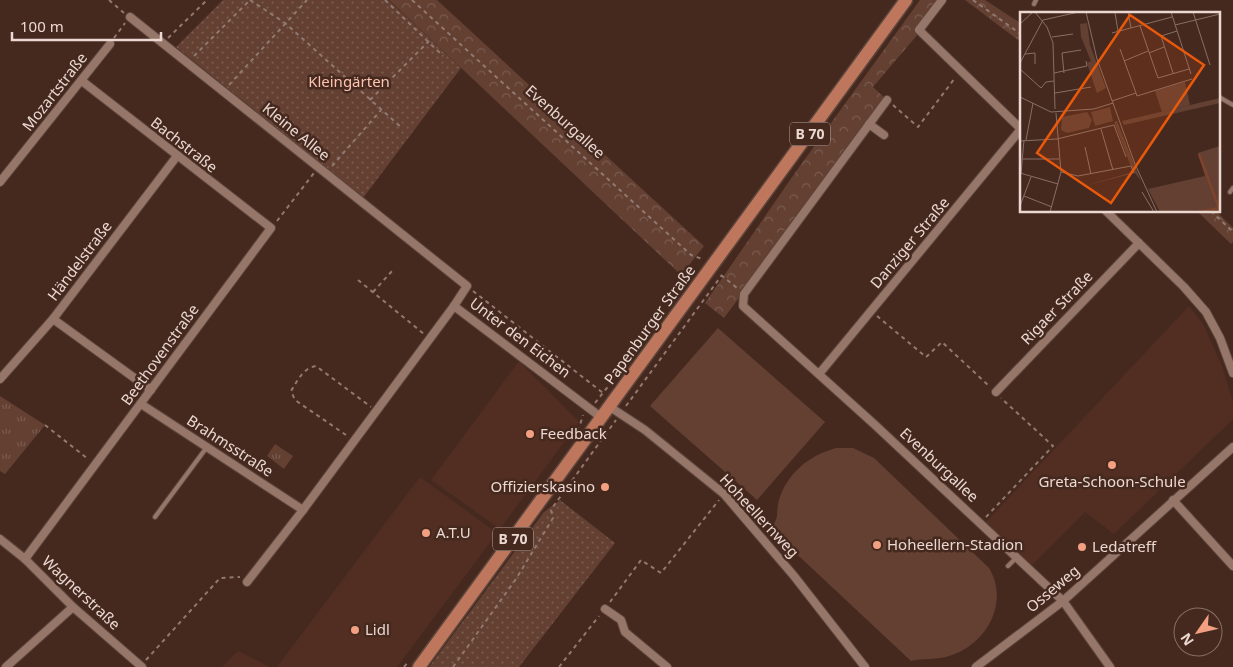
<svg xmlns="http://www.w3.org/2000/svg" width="1233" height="667" font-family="'Noto Sans',sans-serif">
<defs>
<pattern id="grass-dots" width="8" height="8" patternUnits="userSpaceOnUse" patternTransform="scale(1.25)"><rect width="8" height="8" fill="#634032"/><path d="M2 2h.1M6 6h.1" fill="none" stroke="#7a5b4f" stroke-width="1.8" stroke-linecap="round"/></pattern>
<pattern id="forest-crowns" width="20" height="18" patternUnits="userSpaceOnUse" patternTransform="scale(1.25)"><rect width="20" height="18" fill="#634032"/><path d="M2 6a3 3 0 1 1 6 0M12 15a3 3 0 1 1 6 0" fill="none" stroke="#7a5b4f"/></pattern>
<pattern id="park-tufts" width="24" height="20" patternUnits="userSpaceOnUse" patternTransform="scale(1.25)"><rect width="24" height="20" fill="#634032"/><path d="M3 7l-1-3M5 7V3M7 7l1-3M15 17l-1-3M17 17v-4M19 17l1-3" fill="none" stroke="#7a5b4f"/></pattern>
</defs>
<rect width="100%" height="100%" fill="#45291f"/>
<g fill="#512e21">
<path d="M1189,306L1203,324L1222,366L1233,402V419L1114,534L1085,512L1031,566L985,523Z"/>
<path d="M519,361L579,422L500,529L431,480Z"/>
<path d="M420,477L497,533L397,667H277Z"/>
<path d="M238,651L270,667H222Z"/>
</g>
<g fill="url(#grass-dots)">
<path d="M223,0H388L461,68L363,198L176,47Z"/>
<path d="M560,500L615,543L519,667H429L544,512Z"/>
</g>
<g fill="url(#forest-crowns)">
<path d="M389,0H437L704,246L681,275Z"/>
<path d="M920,0H947L873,87L887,100L724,318L705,303L797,170Z"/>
<path d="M965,0H985L1022,24V43Z"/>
<path d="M1197,211H1216L1233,228V242L1231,244Z"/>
</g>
<g fill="url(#park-tufts)">
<path d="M0,396L45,425L5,474L0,471Z"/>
<path d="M275,444L293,456L284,469L267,456Z"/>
</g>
<g fill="#634032">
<path d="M718,328L825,422L757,500L650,406Z"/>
<path d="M836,448H853L874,458L989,568C1010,603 986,645 949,656C937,660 924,658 911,661L770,529C781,516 775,514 779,500C787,473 810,455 836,448Z"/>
</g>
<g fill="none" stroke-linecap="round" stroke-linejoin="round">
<defs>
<g id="lane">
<path d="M1034,4L1036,0"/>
<path d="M1219,97L1233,105"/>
<path d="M1230,192L1233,188"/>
<path d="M155,517L207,447"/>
<path d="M1008,566L1017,557"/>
</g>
<g id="street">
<path d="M942,0L919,30L1022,130"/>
<path d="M130,17L467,286L454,306"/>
<path d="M887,100L744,294L743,306L874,424L1063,601L1110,667"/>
<path d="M869,124L884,135"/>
<path d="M0,182L110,44"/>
<path d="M1106,211L1184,287L1206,312L1220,338L1233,373"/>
<path d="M53,319L151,390"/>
<path d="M819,374L1021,129"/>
<path d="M0,379L53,319L177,156"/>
<path d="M996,392L1139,243"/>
<path d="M141,404L303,510"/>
<path d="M610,407L645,430L724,494L794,576L865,667"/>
<path d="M1173,500L1233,566"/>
<path d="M0,539L25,559L73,607L142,667"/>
<path d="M25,559L271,228L82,81"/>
<path d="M247,582L303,510L454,306L602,418"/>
<path d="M605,609L621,620L625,632L667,667"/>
<path d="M6,667L73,607"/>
<path d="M976,667L1063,601L1233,447"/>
</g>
<path id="primary" d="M419,667L906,0"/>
</defs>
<use href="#lane" stroke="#5c453c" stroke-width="6"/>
<use href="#street" stroke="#5c453c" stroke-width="10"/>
<use href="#primary" stroke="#5c453c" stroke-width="15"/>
<g stroke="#917971" stroke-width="2" stroke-dasharray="4 4" stroke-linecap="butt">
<path d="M109,0L124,13"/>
<path d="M250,0L285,23L402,128"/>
<path d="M385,0L443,56"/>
<path d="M412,0L691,255L702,259"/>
<path d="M973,0L1022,35"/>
<path d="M114,38L125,23"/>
<path d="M168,38L207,0"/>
<path d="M194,56L250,0"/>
<path d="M229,85L307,0"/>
<path d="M370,100L429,41"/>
<path d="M893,105L918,127L955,78"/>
<path d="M332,166L381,110"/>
<path d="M1211,211L1233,232"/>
<path d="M277,221L314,173"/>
<path d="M721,275L737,288"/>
<path d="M358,280L424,334"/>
<path d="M473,291L603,393"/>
<path d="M373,292L393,270"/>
<path d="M877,316L926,357L942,342L989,386"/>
<path d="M595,403L614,379"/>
<path d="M626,406L722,275"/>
<path d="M45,425L88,459"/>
<path d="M346,435L295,400L291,391C298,380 303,368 316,366L371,407"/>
<path d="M572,437L580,425L583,415"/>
<path d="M986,517L1053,446L1001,398"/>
<path d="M610,602L641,560L661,573L719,500"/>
<path d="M146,660L220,578L240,577"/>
<path d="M404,667L409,661"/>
<path d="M453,667L516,579L553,518L551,510L555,504L616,420"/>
<path d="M559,667L599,616"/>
</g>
<use href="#lane" stroke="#97766a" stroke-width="4"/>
<use href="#street" stroke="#97766a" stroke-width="8"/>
<use href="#primary" stroke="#be775c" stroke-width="12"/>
</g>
<g fill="#f2a081" stroke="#45291f" stroke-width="2">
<circle cx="530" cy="434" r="5"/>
<circle cx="1112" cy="465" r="5"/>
<circle cx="605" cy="487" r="5"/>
<circle cx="426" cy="533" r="5"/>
<circle cx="877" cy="545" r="5"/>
<circle cx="1082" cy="547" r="5"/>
<circle cx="355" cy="630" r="5"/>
</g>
<g text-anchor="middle" stroke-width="5" stroke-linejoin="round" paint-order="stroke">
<g fill="#45291f" stroke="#b8a49c" stroke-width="1">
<rect x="790" y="122.5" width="40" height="23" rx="4"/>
<rect x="493" y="527.5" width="40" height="23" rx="4"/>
</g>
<g font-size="14" font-weight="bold" fill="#ead8d1">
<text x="810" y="139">B 70</text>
<text x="513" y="544">B 70</text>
</g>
<g font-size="15" fill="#fdc5b0" stroke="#45291f">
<text x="349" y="87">Kleingärten</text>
</g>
<g font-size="15" fill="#ead8d1" stroke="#45291f">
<text transform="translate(55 92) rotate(-52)" y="5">Mozartstraße</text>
<text transform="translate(565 122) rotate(42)" y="5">Evenburgallee</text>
<text transform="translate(296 132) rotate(39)" y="5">Kleine Allee</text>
<text transform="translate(184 145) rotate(38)" y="5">Bachstraße</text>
<text transform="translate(910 243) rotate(-50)" y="5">Danziger Straße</text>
<text transform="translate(80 261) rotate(-53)" y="5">Händelstraße</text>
<text transform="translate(1057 308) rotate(-46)" y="5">Rigaer Straße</text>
<text transform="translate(650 325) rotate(-54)" y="5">Papenburger Straße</text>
<text transform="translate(520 338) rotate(37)" y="5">Unter den Eichen</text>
<text transform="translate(160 355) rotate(-54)" y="5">Beethovenstraße</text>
<text transform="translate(230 446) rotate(33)" y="5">Brahmsstraße</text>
<text transform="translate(939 465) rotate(43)" y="5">Evenburgallee</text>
<text transform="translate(759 516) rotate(47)" y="5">Hoheellernweg</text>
<text transform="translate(1053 589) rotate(-40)" y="5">Osseweg</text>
<text transform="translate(81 593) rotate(43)" y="5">Wagnerstraße</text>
</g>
<g font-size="15" fill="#ead8d1" stroke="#45291f" text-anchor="start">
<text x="540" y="439">Feedback</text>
<text x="1112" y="487" text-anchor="middle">Greta-Schoon-Schule</text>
<text x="595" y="492" text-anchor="end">Offizierskasino</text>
<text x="436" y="538">A.T.U</text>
<text x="887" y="550">Hoheellern-Stadion</text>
<text x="1092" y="552">Ledatreff</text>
<text x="365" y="635">Lidl</text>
</g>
</g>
<g transform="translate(1020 12)">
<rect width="200" height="200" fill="#45291f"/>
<path d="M67,11L70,33L86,76L77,81L67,51L71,49L61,25L60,12ZM165,70L170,93L142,100L135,79ZM200,134V200H140L128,177L185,164L178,141Z" fill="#634032"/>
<path d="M200,86V91L104,113L102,109ZM97,109L121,169L115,161L64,174L113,160L94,110Z" fill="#634032"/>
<path d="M90,95L93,109L75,114L71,100ZM67,100L72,108L69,116L47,121L41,118L42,105Z" fill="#634032"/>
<path fill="none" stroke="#7e432c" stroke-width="2.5" d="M179,142L200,199M179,200L199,196"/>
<path fill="none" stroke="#876f66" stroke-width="1" d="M15,0L27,15L33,31L35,97M66,0L77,47L115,152L137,200M108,0L111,16M151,0L171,62M173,0L190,53M95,1L98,19M23,8L59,0M0,12L13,0M155,13L200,2M120,14L138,66L169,57M92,21L152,5M32,25L53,22M129,41L144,35M5,42L15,41V52M104,49L128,39M0,51L23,8M0,57L21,76L26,70L34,69M34,61L67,54L66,49M44,61L42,41L61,38M153,61L141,24L157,19M35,81L71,75M116,81L117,84L172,67M0,85L31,100L74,97L93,91M92,89L116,81L100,37M81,117L93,158M6,128L13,91M0,129L37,127L94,113L106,145M65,135L71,162M3,147H39M41,160L58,164L111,154L114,161M0,161L38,172M1,162L4,128M122,180L134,200M4,184L32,195M0,194L11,165M30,200L41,160L36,101"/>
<path fill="#e8590c" fill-opacity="0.15" stroke="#e8590c" stroke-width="2.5" d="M110,3L184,53L91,191L17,141Z"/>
<rect width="200" height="200" fill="none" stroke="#ead8d1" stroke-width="2.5"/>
</g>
<g transform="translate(1198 632) rotate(236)"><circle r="24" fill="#45291f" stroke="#876f66"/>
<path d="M0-4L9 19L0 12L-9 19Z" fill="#f2a081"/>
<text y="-8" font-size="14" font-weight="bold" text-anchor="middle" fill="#ead8d1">N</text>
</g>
<path d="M12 32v8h149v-8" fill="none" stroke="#ead8d1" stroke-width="2.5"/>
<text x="20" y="32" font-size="15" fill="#ead8d1" stroke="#45291f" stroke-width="4" paint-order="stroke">100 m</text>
</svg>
